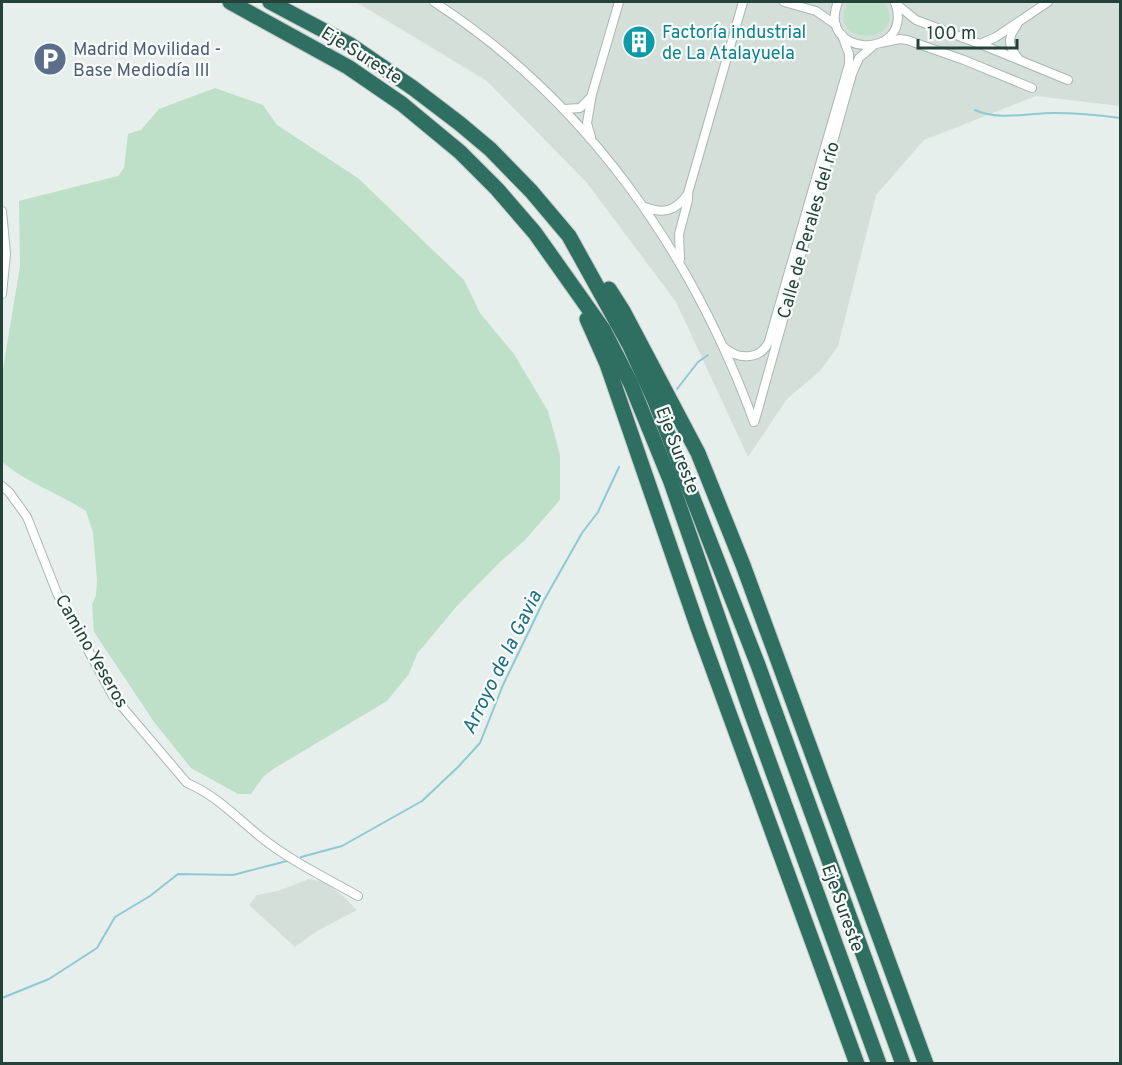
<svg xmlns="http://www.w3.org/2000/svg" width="1122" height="1065" font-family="Overpass,sans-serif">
<rect width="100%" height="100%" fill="#e6efeb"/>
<g fill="#d4dfda">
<path d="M356,2H1120V106L1036,96L924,140L876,195L838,346L820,371L787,399L748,457L676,302L587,183L487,81Z"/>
<path d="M309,879L325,882L344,897L357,910L317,931L295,947L249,905L257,895L278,891Z"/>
</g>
<g fill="#bfe0c8">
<path d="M848,2H884C911,46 823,48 848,2Z"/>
<path d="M215,88L263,105L277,125L358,178L464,280L480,313L514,354L548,411L560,455V500L524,541L500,562L456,607L417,654L409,674L387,701L275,768L264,776L251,794H238L191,768L154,722L94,632L92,605L96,595L97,580L93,533L86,511C58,493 27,483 2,462V375L20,266L19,201L118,176L124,168L128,134L141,130L159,109Z"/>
</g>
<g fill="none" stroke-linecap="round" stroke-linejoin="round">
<g stroke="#8ec9d4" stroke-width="2">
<path d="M975,110C998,121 1029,113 1054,113C1077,113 1098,115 1120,118"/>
<path d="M677,389L698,362L708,355"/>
<path d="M301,857L342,846L422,801L458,767L480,743L503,685L543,602L582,533L598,512L619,467"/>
<path d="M2,998L49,979L97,948L115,917L150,896L178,874L233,875L287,861"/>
</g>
<defs>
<g id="minor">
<path d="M434,2C586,100 692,253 754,422"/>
<path d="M784,2L816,11L836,25"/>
<path d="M838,2C816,57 912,61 896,5"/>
<path d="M895,3L916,20L980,44L1068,80"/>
<path d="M1017,25C1007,38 1008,46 1018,58"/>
<path d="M880,43L900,39L907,40L964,60L1032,88"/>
<path d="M980,44L996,37L1048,2"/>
<path d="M564,109L580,108L591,97"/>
<path d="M591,137L587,123L592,94L619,2"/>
<path d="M645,207C665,215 676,210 688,194"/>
<path d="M2,211L6,254L2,294"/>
<path d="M680,259L679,234L688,200V193L743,2"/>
<path d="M725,348C739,360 761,360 769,341L849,64V54L842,35"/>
<path d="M755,420L852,74L859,58L873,46"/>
<path d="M2,486L9,492L27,517L57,593L113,696L187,783C216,795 238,819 262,838C291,861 326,878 358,896"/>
</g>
<g id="motorway">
<path d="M230,2L348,67L402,104L460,152L497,189L535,233L603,329L631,384L671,482L751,712L879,1064"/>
<path d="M270,2L349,44L413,88L459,123L490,149L531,191L569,236L629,344L655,401L758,665L903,1064"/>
<path d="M609,289L623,311L698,453L743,565L926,1064"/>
<path d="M587,319L607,364L698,628L857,1064"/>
</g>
</defs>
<use href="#minor" stroke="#a8b8b2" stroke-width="10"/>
<use href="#motorway" stroke="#c2cac8" stroke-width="17"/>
<use href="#minor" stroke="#fff" stroke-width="8"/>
<use href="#motorway" stroke="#2f6f62" stroke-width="15"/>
</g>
<defs>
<symbol id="building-disc" viewBox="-11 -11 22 22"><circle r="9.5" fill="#0f9aa8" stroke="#f7fbf9"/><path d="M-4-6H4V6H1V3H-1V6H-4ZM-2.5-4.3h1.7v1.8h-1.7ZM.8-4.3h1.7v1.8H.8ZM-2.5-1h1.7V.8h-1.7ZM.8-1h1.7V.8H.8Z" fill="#fff"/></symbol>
<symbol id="parking-disc" viewBox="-11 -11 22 22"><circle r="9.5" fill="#5c6f8a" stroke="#f7fbf9"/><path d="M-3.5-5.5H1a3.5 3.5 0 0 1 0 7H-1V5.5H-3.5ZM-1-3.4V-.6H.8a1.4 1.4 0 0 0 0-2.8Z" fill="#fff"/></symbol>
</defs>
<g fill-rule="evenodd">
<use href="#building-disc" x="620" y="23" width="38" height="38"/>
<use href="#parking-disc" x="31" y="40" width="38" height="38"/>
</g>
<g text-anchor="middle" stroke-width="4.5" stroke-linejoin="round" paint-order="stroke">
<g font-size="18" fill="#0d838f" stroke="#f7fbf9" text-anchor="start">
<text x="662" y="38">Factoría industrial<tspan x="662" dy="21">de La Atalayuela</tspan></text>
</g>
<g font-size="18" fill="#4e5e75" stroke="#f7fbf9" text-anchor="start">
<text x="73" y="55">Madrid Movilidad -<tspan x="73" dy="21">Base Mediodía III</tspan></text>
</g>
<g font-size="18" fill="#24423a" stroke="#f7fbf9">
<text transform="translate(362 55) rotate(32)" y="6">Eje Sureste</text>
<text transform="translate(808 230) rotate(-74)" y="6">Calle de Perales del río</text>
<text transform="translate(678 450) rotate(69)" y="6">Eje Sureste</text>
<text transform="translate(92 651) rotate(60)" y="6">Camino Yeseros</text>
<text transform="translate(843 908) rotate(70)" y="6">Eje Sureste</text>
</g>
<g font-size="20" font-style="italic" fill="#1c6f80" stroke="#f7fbf9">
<text transform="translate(501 662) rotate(-64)" y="7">Arroyo de la Gavia</text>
</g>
</g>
<rect width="1122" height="1065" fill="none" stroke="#24423a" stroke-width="6"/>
<path d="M918 39v9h99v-9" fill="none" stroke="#24423a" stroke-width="3"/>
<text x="927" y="39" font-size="18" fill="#24423a" stroke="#f7fbf9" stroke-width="4.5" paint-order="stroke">100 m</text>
</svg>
